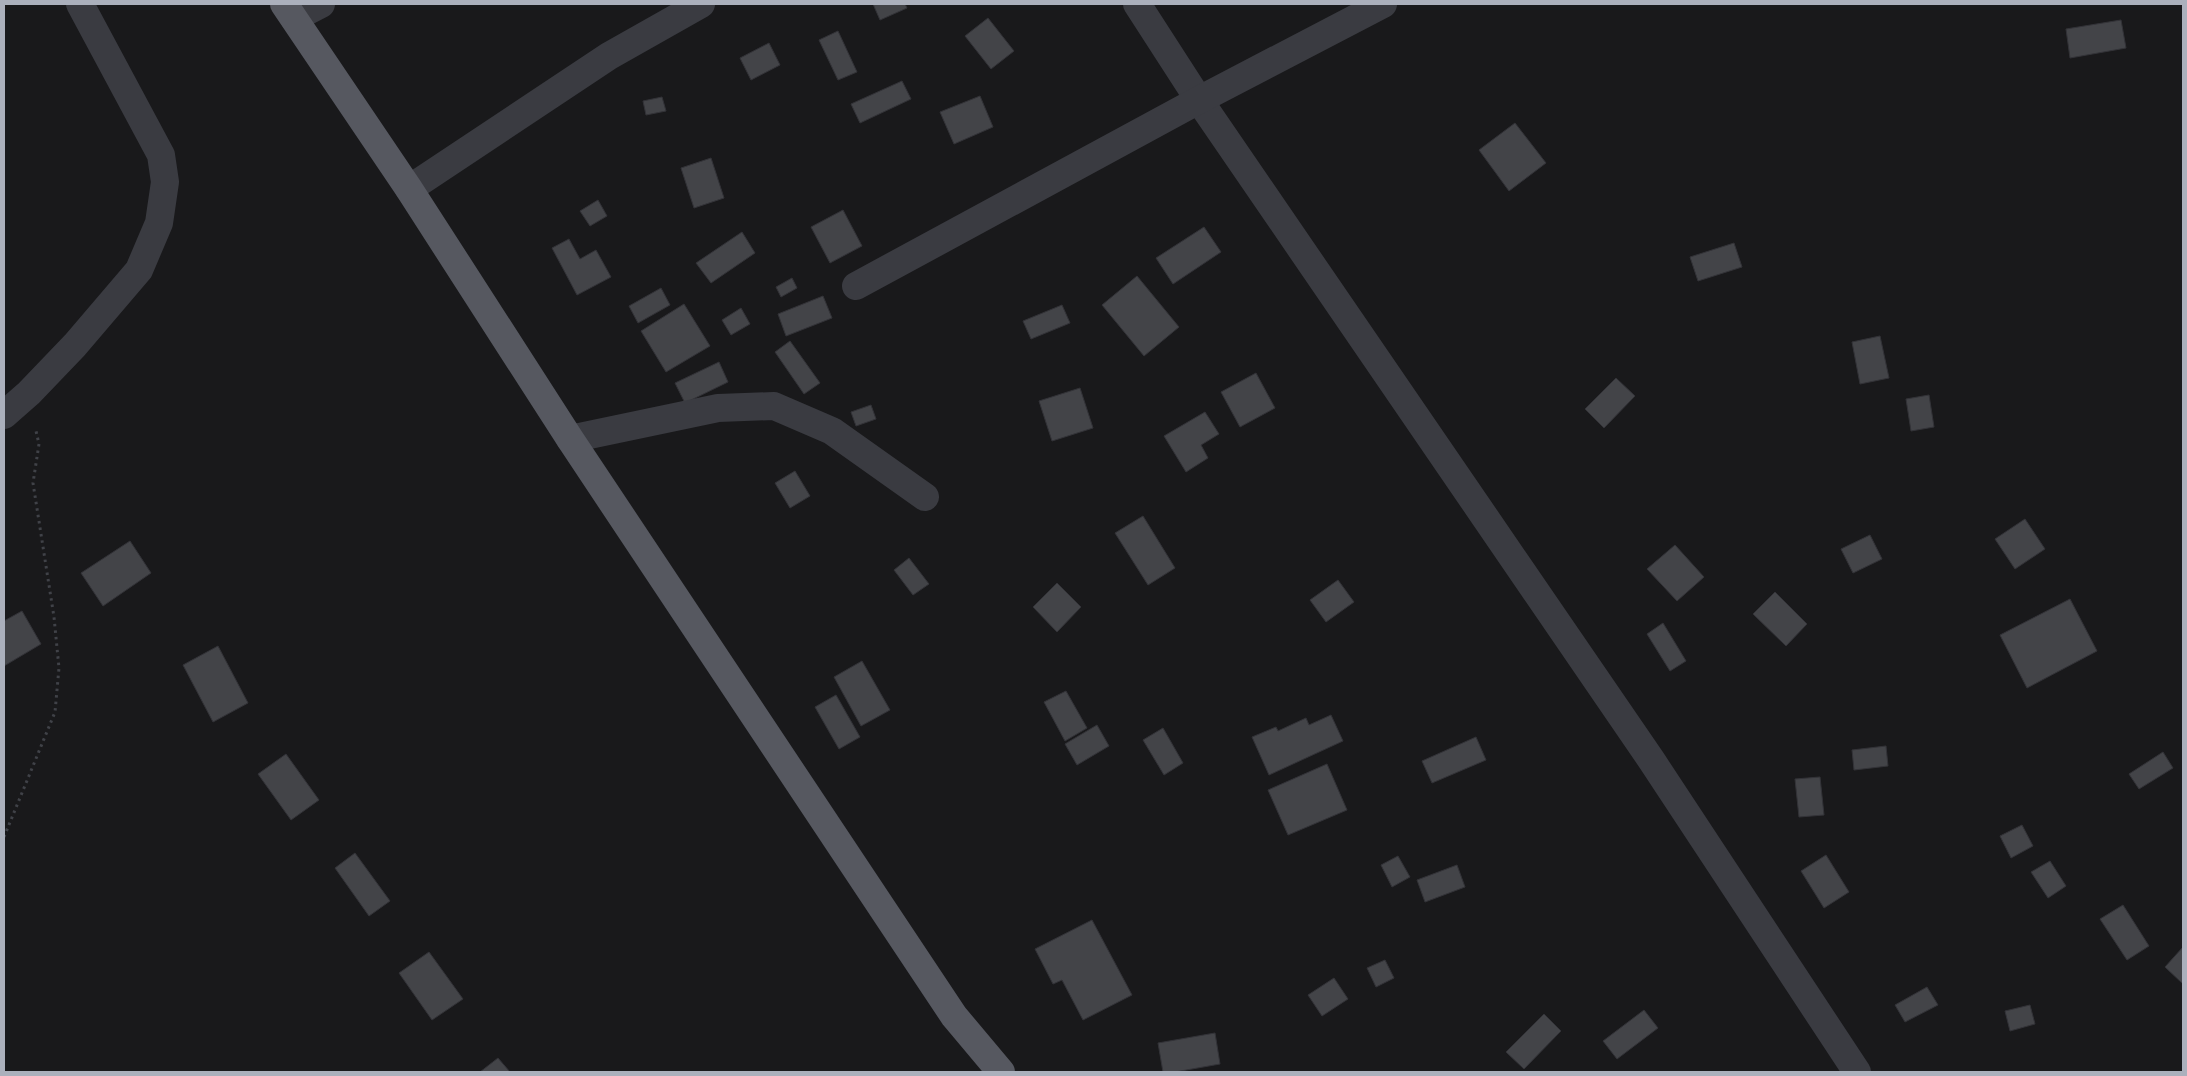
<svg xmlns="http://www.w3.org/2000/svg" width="2187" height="1076" font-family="Mulish,sans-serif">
<rect width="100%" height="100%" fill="#19191b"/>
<g fill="#434448" stroke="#333338">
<path d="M873,4H905L907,8L880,20Z"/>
<path d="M988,18L1014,51L991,69L965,36Z"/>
<path d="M2121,20L2126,48L2070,58L2066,29Z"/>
<path d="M838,31L857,72L838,80L819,40Z"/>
<path d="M769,43L780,65L751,80L740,58Z"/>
<path d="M902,81L911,99L860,123L851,104Z"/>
<path d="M980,96L993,127L954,144L940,112Z"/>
<path d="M662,97L666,111L646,115L643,101Z"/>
<path d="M1515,123L1546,163L1509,191L1479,150Z"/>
<path d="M711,158L724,198L694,208L681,168Z"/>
<path d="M598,200L607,216L590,226L580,211Z"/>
<path d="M843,210L862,246L830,263L811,227Z"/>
<path d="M1204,227L1221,252L1173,284L1156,258Z"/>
<path d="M742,232L755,253L711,283L696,263Z"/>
<path d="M569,239L580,259L596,250L611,277L577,295L552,248Z"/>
<path d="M1734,243L1742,267L1698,281L1690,257Z"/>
<path d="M1137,276L1179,327L1144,356L1102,305Z"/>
<path d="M792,278L797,288L781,297L776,287Z"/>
<path d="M661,288L670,305L638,323L629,306Z"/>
<path d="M823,296L832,318L786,336L778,314Z"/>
<path d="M684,304L710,346L666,372L641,331Z"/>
<path d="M1062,305L1070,323L1031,339L1023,321Z"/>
<path d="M741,308L750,324L731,335L722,320Z"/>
<path d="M1880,336L1889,378L1860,384L1852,342Z"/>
<path d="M790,341L820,383L804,394L775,352Z"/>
<path d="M719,362L728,382L685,403L675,383Z"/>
<path d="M1256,373L1275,408L1240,427L1221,392Z"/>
<path d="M1616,378L1635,396L1604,428L1585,409Z"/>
<path d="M1080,388L1093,428L1052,441L1039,401Z"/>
<path d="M1929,395L1934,427L1911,431L1906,399Z"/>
<path d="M871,405L876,419L856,426L851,412Z"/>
<path d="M1205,412L1219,434L1201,445L1208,458L1186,472L1164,436Z"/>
<path d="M795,471L810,496L790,508L775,483Z"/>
<path d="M1143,516L1175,568L1148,585L1115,533Z"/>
<path d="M2025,519L2045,549L2015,569L1995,539Z"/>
<path d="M1870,535L1882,559L1853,573L1841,549Z"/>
<path d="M130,541L151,573L103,606L81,573Z"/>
<path d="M1675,545L1704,577L1677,601L1647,569Z"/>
<path d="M909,558L929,584L913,595L894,570Z"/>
<path d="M1338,580L1354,602L1326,622L1310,600Z"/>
<path d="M1057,583L1081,607L1057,632L1033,607Z"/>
<path d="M1775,592L1807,624L1786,646L1753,614Z"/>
<path d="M2070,599L2097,651L2027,688L2000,635Z"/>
<path d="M22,611L41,644L4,666V621Z"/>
<path d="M1663,623L1686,661L1670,671L1647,634Z"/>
<path d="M218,646L248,703L213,722L183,665Z"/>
<path d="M862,661L890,710L861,726L834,677Z"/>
<path d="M1066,691L1087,728L1065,741L1044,702Z"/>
<path d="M836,695L860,737L839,749L815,707Z"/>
<path d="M1331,715L1343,741L1269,775L1252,737L1276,727L1278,731L1306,718L1309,725Z"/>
<path d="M1097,725L1109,746L1077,765L1065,744Z"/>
<path d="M1163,728L1183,763L1164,775L1143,740Z"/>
<path d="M1476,737L1486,760L1432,783L1422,761Z"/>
<path d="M1886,746L1888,766L1854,770L1852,750Z"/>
<path d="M2163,752L2173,768L2139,789L2129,774Z"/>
<path d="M286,754L319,800L291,820L258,774Z"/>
<path d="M1327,764L1347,810L1288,835L1268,790Z"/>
<path d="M1820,777L1824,815L1799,817L1795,779Z"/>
<path d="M2022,825L2033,846L2011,858L2000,836Z"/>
<path d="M355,853L390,901L369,916L335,868Z"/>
<path d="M1826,855L1849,892L1824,908L1801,871Z"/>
<path d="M1398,856L1410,877L1392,887L1381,865Z"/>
<path d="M2050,861L2066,886L2048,898L2031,872Z"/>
<path d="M1457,865L1465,887L1425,902L1417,880Z"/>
<path d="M2123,905L2149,946L2127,960L2100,919Z"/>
<path d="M1092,920L1132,995L1083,1020L1062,980L1053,984L1035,949Z"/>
<path d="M2183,947V984L2165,967Z"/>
<path d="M429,952L463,999L432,1020L399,973Z"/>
<path d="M1385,960L1394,978L1376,987L1367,968Z"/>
<path d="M1334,978L1348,999L1322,1016L1308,995Z"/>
<path d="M1927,987L1938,1005L1905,1022L1895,1005Z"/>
<path d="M2030,1005L2035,1024L2010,1031L2005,1011Z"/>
<path d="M1644,1010L1658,1028L1617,1059L1603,1041Z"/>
<path d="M1544,1014L1561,1031L1524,1069L1506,1052Z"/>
<path d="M1215,1033L1220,1064L1175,1072H1163L1158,1043Z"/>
<path d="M498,1058L510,1072H480Z"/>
</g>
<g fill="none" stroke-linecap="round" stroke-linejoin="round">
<path stroke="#404248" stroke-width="3" stroke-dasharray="2.5 4" stroke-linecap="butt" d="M4,837L55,712L59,668L54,617L33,483L39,444L36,431"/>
<g stroke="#3a3b41" stroke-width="28">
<path d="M1137,4L1199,100L1652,761L1857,1072"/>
<path d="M294,18L321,4"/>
<path d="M409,189L609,56L701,4"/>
<path d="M856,286L1199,100L1383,4"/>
<path d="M4,415L29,393L75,345L139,270L159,223L165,182L161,155L80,4"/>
<path d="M570,439L718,408L774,406L832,431L925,497"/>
</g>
<path stroke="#565860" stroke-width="28" d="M284,4L409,189L570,439L954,1016L1001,1072"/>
</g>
<rect width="2187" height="1076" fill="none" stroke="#abb0bc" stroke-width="10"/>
</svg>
